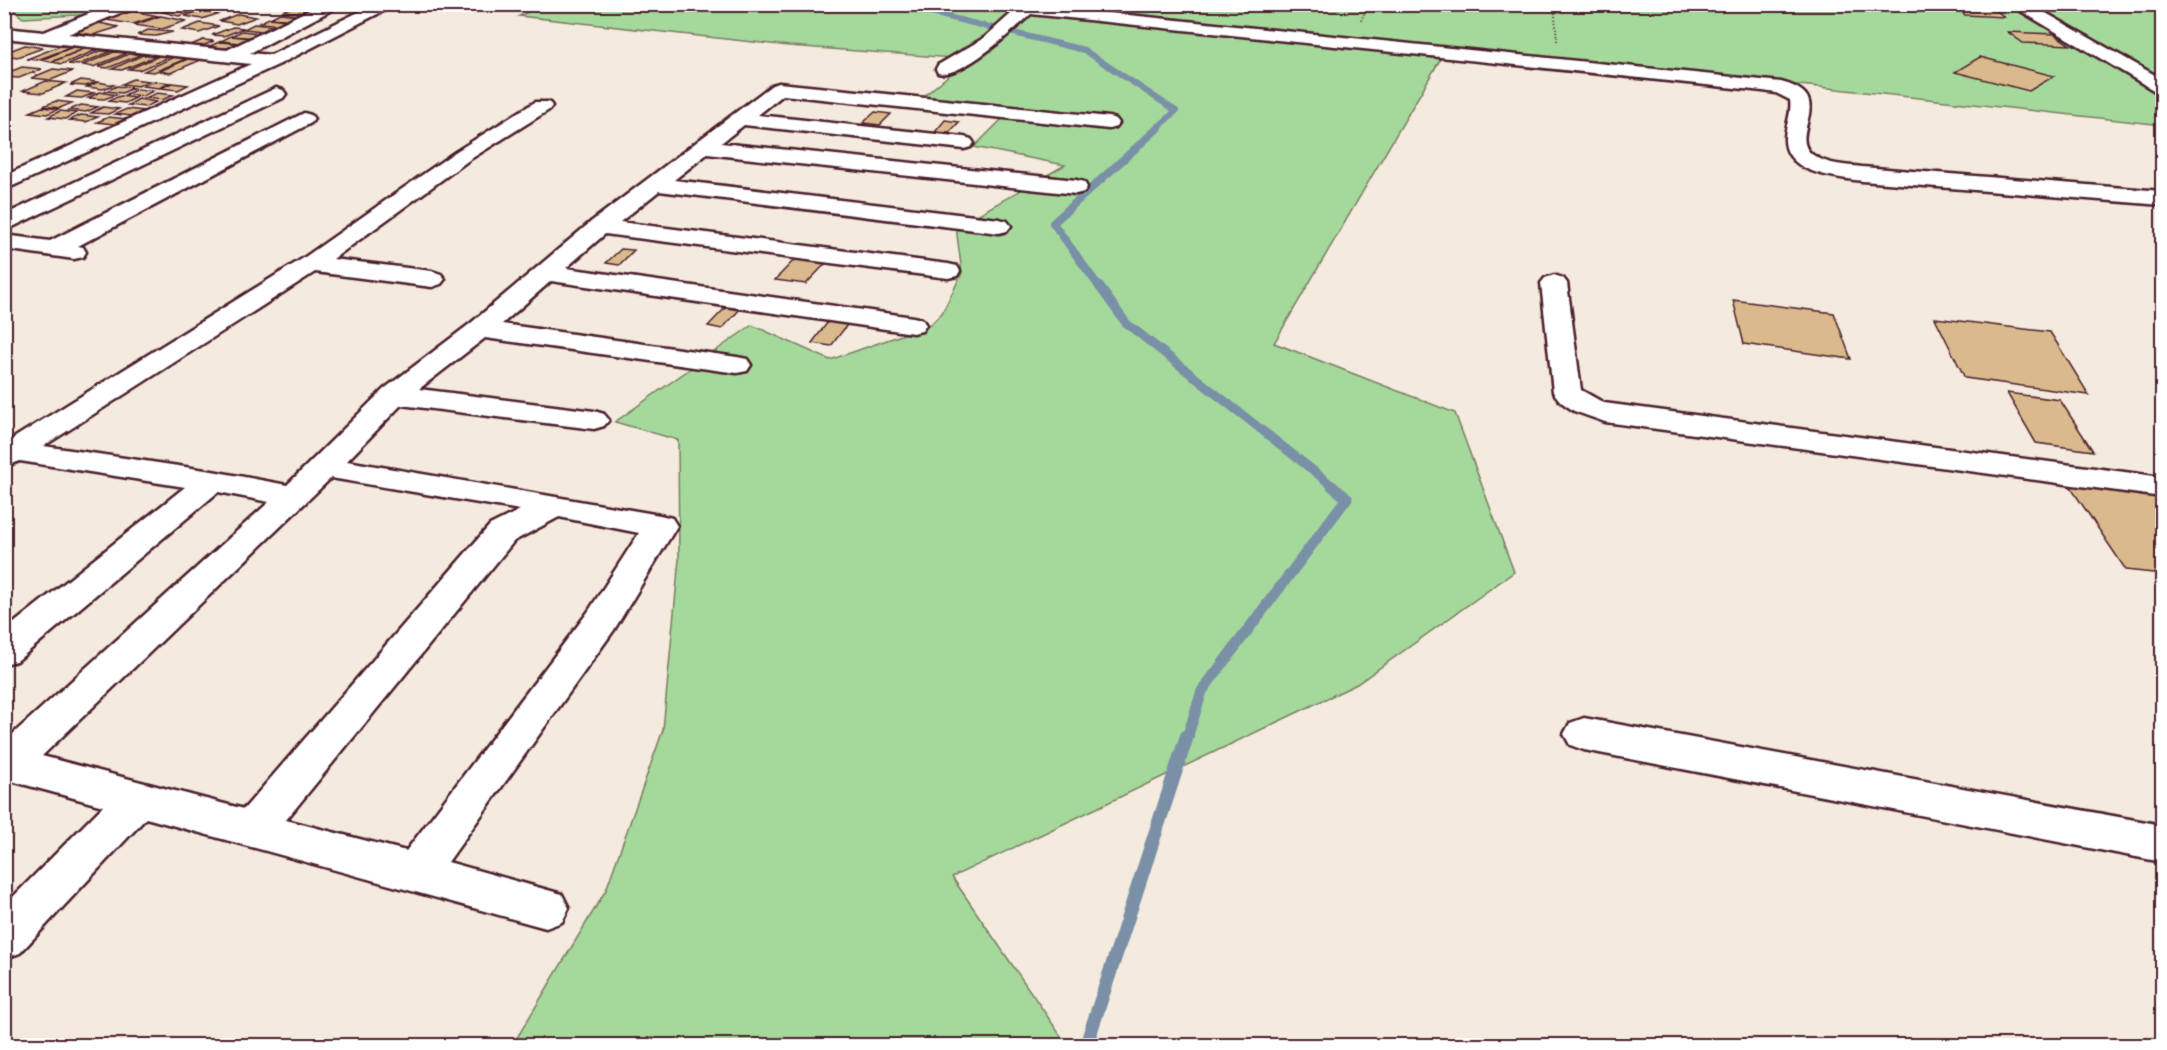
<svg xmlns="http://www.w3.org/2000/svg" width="2167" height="1050" font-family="Dekko,sans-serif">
<rect width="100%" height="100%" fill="#f4eadd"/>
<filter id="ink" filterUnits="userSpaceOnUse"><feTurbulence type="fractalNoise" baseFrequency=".0167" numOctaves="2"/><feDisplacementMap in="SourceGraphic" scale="12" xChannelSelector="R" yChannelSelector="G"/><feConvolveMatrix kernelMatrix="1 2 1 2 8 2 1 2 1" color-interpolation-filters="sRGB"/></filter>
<g filter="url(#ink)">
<g fill="#a5d99b" stroke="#787c63" stroke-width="1.5">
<path d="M546,4L2162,5V125L1810,86L1441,58L1274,343L1455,413L1514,572L1357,684L952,877L1067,1045L512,1046L606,890L663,730L679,559L678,440L615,422L752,325L830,360L930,325L942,313L962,273L956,227L1065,165L974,147L1010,111L924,96L968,59L789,46L519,16Z"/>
<path d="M7,5H124L97,14L23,18Z"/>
</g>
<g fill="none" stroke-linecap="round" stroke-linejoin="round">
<path stroke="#7990a7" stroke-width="6" d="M894,4L1084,50L1176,111L1157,128"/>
<path stroke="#7990a7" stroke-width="8" d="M1100,288L1053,223L1159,127"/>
<path stroke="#7990a7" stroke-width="9" d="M1099,286L1126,323L1334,487"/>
<path stroke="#7990a7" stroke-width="11" d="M1187,738L1202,691L1347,498L1332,486"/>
<path stroke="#7990a7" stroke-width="14" d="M1086,1046L1187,736"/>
</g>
<g fill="#daba8d" stroke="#4a1f2b" stroke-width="1.5">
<path d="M150,4H175V5L157,11L141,7Z"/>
<path d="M1954,4L1990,5L2004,17L1965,15Z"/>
<path d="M181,6L197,10L179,16L163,12Z"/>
<path d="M292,7L318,10L309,14L282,11Z"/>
<path d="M203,10L220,13L202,19L185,16Z"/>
<path d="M133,11L158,16L133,24L106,20Z"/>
<path d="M280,13L306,16L297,20L270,18Z"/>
<path d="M238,14L256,17L237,24L220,21Z"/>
<path d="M161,16L186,21L162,29L134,25Z"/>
<path d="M269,18L295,21L286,25L259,23Z"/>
<path d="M94,22L119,27L93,35L66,31Z"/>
<path d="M200,23L219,26L199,33L182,30Z"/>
<path d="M254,24L281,27L271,32L244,29Z"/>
<path d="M233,27L244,28L224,36L212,35Z"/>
<path d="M148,30L173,32L156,36L137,35Z"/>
<path d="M242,31L268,34L259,38L231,36Z"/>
<path d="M2008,32L2054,34L2070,45L2023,43Z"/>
<path d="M231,36L259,39L248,44L221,41Z"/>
<path d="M203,40L214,41L193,50L181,49Z"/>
<path d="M219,42L247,44L236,49L208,47Z"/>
<path d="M25,45L43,48L18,57L4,55V53Z"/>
<path d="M60,46L72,47L37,60L27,59Z"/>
<path d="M73,47L86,48L51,62L41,60Z"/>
<path d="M84,49L97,50L62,64L52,62Z"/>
<path d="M100,51H112L78,65L68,64Z"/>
<path d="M114,52L127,53L93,67L83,65Z"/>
<path d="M129,54H142L108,68L98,67Z"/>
<path d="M143,55L156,56L122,70L112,69Z"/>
<path d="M159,56H172L139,70L129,69Z"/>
<path d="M174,57L188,58L154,72L144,71Z"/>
<path d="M1980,57L2054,76L2029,91L1955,72Z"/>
<path d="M190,58L203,59L170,73L160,71Z"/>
<path d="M22,67L42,69L19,78L4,77V74Z"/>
<path d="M53,69L73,71L51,80L31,78Z"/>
<path d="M133,79L149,81L138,86L122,84Z"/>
<path d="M81,80L97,82L86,86L70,85Z"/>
<path d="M46,81L66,83L43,93L23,91Z"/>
<path d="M154,81L170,83L159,88L143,86Z"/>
<path d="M98,82L114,85L103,89L87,87Z"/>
<path d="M172,83L188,85L178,90L161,88Z"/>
<path d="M117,86L133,88L122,93L106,91Z"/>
<path d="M137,89L153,91L143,96L126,94Z"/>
<path d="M77,91L94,93L82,98L66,97Z"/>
<path d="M100,92L116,95L104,99L88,98Z"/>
<path d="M157,93L173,95L162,100L145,98Z"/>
<path d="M120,96L136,98L125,103L108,101Z"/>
<path d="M139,99L156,102L145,107L128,105Z"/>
<path d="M56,101L72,103L60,108L43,106Z"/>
<path d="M81,105L98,107L86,112L69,110Z"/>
<path d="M42,107L59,109L47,114L30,112Z"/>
<path d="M103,107L119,109L108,114L91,113Z"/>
<path d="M127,109L144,111L132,116L115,114Z"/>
<path d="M60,111L77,113L65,119L48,117Z"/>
<path d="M875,112L891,114L880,125L863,123Z"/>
<path d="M81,115L98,117L86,122L69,120Z"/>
<path d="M109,117L126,119L114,124L97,122Z"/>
<path d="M945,120L959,122L949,133L935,132Z"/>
<path d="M621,249L634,250L619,265L606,263Z"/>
<path d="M795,259L826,263L806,284L775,280Z"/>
<path d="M1733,300L1834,313L1851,359L1744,344Z"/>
<path d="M727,306L741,308L722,329L708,326Z"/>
<path d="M1935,318L2050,332L2089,395L1965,378Z"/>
<path d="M830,319L850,321L831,346L812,343Z"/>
<path d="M2007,393L2060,400L2093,451L2036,443Z"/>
<path d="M2065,479L2162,493V574L2126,570Z"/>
</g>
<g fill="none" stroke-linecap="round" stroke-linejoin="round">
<defs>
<g id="minor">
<path d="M113,4H137L135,7L68,34L227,50L321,4H343L250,53L271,55L375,4H397L280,64L4,190V176L251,64L4,38V28L44,32Z"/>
<path d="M1022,4L1781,82C1840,97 1785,134 1813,155C1827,165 1846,165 1862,167L2162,191V205L1862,181C1836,177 1783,174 1785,137C1786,124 1792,113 1790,100L1776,93L1763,91L1031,14C1014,30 961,79 938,73L936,69L938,65L984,38Z"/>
<path d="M2009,4H2030L2162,79V93L2155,91Z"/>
<path d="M779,83L1109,117L1116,119L1119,123L1116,127L1109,129L783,95L758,115L964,137L971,139L974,143L971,147L964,149L744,125L721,143L1076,180L1084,182L1087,187L1084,192L1076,194L707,154L674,180L999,219L1007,221L1011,226L1007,231L999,233L659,191L620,222L948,264L957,266L960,271L957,276L948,278L605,234L566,268L913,317L922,319L926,325L922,331L913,333L551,281L502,324L737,357L747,359L751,365L747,371L737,373L485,338L419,389L594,411L604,414L609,420L604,426L594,429L401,405L347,461L660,515L672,518L677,526L614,630L448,862L562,894L569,908L562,922L546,928L146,818L20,953L4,959V906L103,806L4,779V742L269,502L218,492L17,661L4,664V631L185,487L20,461L4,467V444L302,259L455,152L535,102H549L552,106L549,110L469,160L333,259L432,271L441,274L445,279L441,284L432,287L315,272L44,446L212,471L287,485L384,389L471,323L592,221L772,85ZM331,478L520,510L490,525L244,809L42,756ZM559,517L639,533L588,612L406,851L286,820L514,541Z"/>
<path d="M276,88L283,90L286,94L283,98L4,231V215Z"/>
<path d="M304,113L311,115L314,119L311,123L78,246L83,247L86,252L83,257L74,259L4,249V235L50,241Z"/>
<path d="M1554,275L1563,278L1567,283L1581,390L1604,403L2162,477V497L1605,422L1574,411L1561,402L1553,392L1541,283L1545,278Z"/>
<path d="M1584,718L2162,825V862L1584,750L1570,745L1564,734L1570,723Z"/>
</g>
</defs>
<use href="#minor" stroke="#4a1f2b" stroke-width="5"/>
<g stroke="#4a1f2b" stroke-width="2" stroke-dasharray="1 2" stroke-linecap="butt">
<path d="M1540,4L1554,6"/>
<path d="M1554,4L1557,41"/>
<path d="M1361,20L1369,4"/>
</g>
<use href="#minor" fill="#fff" fill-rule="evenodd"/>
</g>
</g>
<rect width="2167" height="1050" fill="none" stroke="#fff" stroke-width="24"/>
<rect x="12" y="12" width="2143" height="1026" fill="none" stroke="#4a1f2b" stroke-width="2" filter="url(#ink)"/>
</svg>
